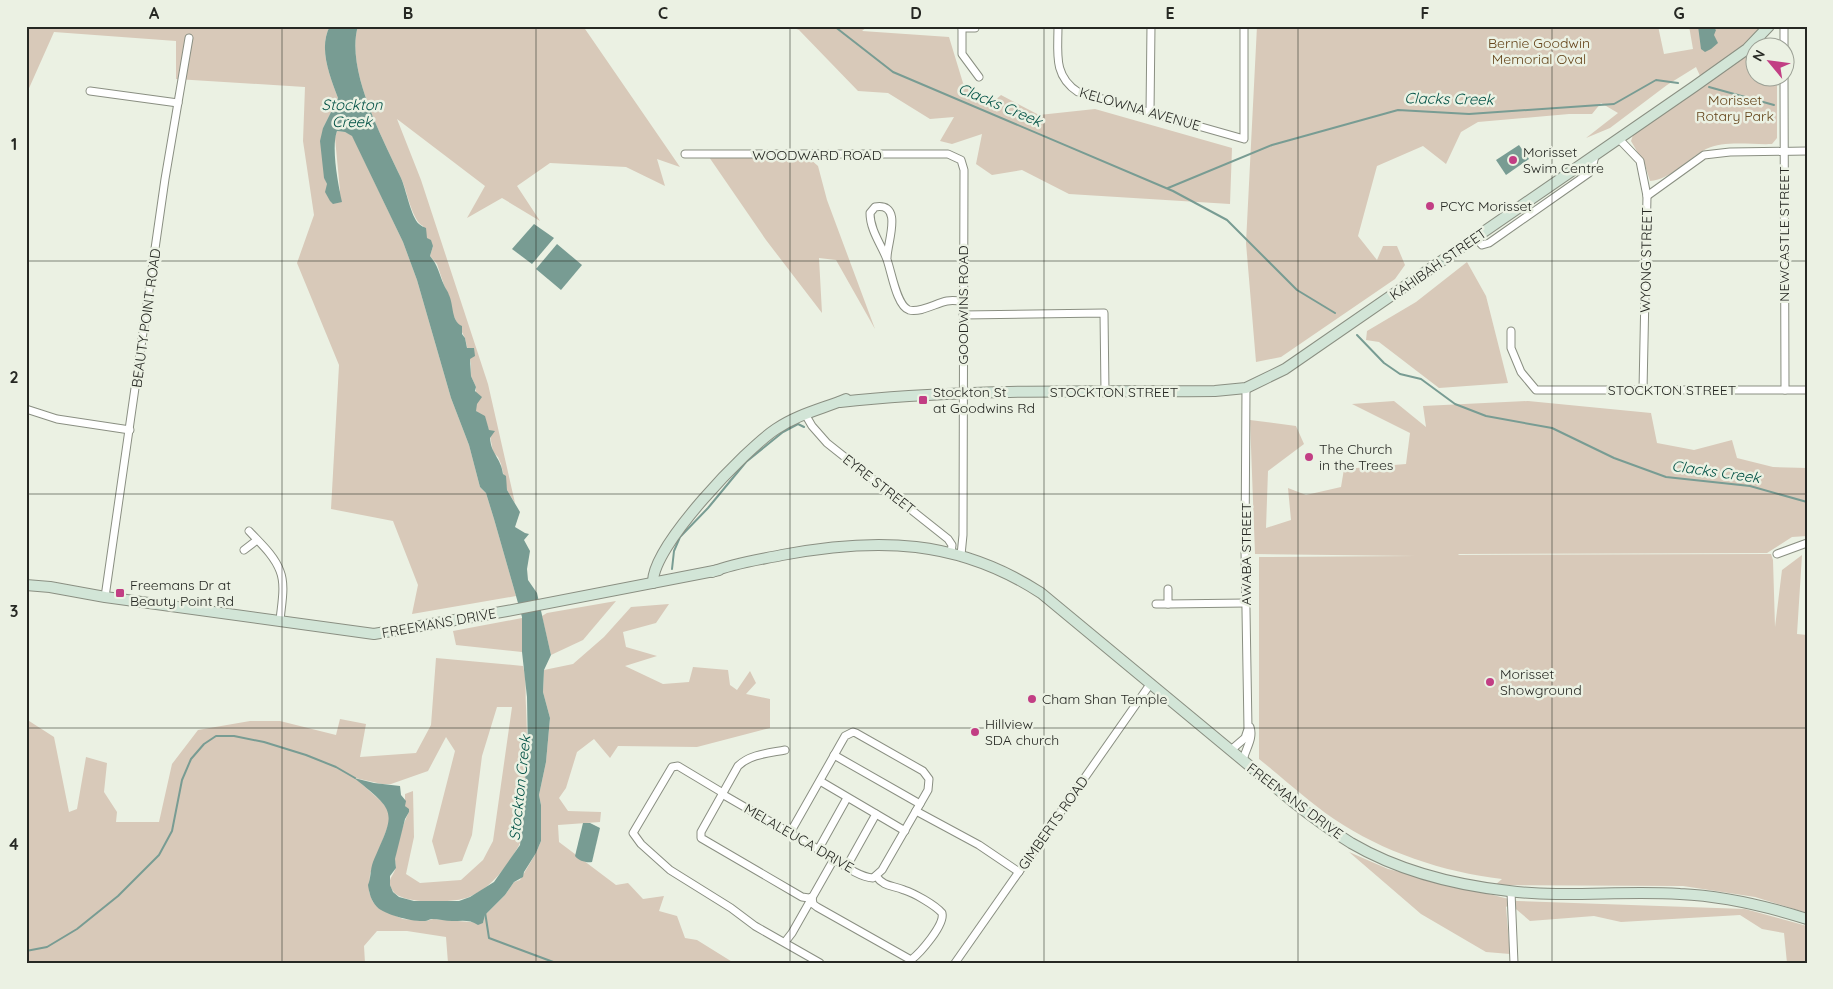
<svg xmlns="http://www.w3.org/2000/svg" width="1833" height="989" font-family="Quicksand,sans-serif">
<rect width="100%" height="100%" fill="#ebf1e3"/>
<g fill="#d8c9b9">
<path d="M26,26H330C318,48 330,76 338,98L323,128L324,177L327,184L340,191L335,138L337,131L345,132L352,135L403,242L417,280L451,398L469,445L480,487L486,493L494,519L516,596L412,614L418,585L393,521L331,509L339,365L297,263L314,215L303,141L305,87L176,79V41L54,32L26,95Z"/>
<path d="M358,26H583L680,167L657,159L665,186L626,167L550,163L517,186L540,221L502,198L467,218L485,186L397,119L421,180L488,384L515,503L507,490L501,464L498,457L493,452L489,430L486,422L476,411V387L471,376V364L465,338L453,315L449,296L444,285L437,264L430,256L433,246L427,239L423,226C412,221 407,190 401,178C383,139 345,69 358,26Z"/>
<path d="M789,26H868L862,31L949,37L963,83L990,105L1001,95L1039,115L1095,109L1232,148L1230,204L1069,194L1022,170L992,175L976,164L982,134L952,144L940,141L954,117L930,119L888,93L858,91L799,30Z"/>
<path d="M1257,26H1658L1664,54L1693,49L1689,26H1762L1754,37L1701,78L1696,67L1667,85L1610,128L1586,138L1618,113L1601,103L1592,114H1569L1478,122L1461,132L1446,164L1423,146L1377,166L1358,236L1377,260L1383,246H1397L1405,265L1395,279L1281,357L1256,362L1246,243Z"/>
<path d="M1756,48V78H1777V138L1772,144C1751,145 1725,140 1706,149C1687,159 1672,179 1650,181L1645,165L1631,141L1633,135L1744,58Z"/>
<path d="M709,157L810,159L818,166L827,200L875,329L836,260L819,258L822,313L766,240Z"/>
<path d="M1467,262L1486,296L1508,383L1439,388L1379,342L1366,340L1367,331L1416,302Z"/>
<path d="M1394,401L1426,427L1423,406L1528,401L1651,413L1657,443L1694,450L1732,440L1737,458L1773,467L1807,468V536L1792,537L1767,553L1459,554L1458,555L1771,554L1773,560L1775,627L1782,570L1802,555L1797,634L1807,635V913L1755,897L1683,886L1495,885L1502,879C1443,872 1383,852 1334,819C1308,801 1284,779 1259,759V557L1416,556L1255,554L1250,420L1296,426L1304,444L1268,471L1266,528L1291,520L1288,488L1306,495L1341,487L1344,469L1406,464L1410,433L1352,404Z"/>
<path d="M616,601L583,640L551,655L542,616L547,613Z"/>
<path d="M669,604L656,623L623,632L626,647L657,656L625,666L663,684L689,682L693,667L728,670L730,685L737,690L750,671L756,683L746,694L770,699V728L697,747L618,746L610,758L594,739L577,752L566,788L559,798L568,811L601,812L600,822L558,825L559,842L616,885L628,883L643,899L664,896L659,911L677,916L685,938L697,940L734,963H448L446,937L407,931H377L364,946L365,963H26V719L54,737L69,812L77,809L86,757L107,763L104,792L117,812L116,822H159L172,764L198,730L250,721H280L336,735L340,719L366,724L360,757L416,753L431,725L436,658L523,666C527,680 525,693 526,707C527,731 528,755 525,779C524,788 522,797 522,805C521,818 525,835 518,847C507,867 491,888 469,897C455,903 402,905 393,891C385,880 394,876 396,867C396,865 395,862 395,860C396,847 403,823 409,812L405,806V794L413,791L414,837L406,874L420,883L461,880L483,860L493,841L512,707H497L482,756L472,835L462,861L439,865L432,841L455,751L446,737L428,771L391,784H382L355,778L382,802L389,811V823L370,874L369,892L373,902L378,908L403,919L426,921L433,919L483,923L485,915L505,895L514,882L520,880L536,853L541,841V805L539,795L546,762L550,718L543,692L544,670L573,664L604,637L631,607Z"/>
<path d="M522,618V652L456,645L453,631Z"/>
<path d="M1349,852L1388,869L1517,901L1745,909L1807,926V963H1787L1784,933L1762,929L1740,915L1621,922L1594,916L1530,921L1510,904L1506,907L1510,954L1486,952L1421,914Z"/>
</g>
<g fill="#789c93">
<path d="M330,26H358C345,69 383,139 401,178C406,189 411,217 419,224C421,226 424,227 426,228L427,238L431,240L433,246L430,256C438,265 439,274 444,285C445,288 448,291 449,295C454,306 451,321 462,326V334L465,338L467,348H474L475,356L470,359L471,376L476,387L475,391L482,397L477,404L476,411L485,416L489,430L495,431L490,438C491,454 501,458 503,474L506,476L507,490L520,512L515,527L525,533L529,534L524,540L530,551L527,569L528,580L537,593L551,655L544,670L543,692L550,718L546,762L539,795L541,805V841L536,853L524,872L523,877L514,882L505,895L485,915L483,923L478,925C470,919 461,921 452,921C446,921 438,919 432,919C430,919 427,921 425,921C413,922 385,915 377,907C371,901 369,892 368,885C371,878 370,870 373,862C395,811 398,813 354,778L374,783L400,786L401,795L406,801L405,806L409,809V812L405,819L395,859L396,868L390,876V885L393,892L399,897L414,901H459L470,897L494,882L520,845L523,819L522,806L528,753L527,697L522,652V617L494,519L486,493L480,487L469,445L451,398L417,280L403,242L352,136L345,132L337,131C331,147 338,184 342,202L333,204L330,201L325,192L327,184L324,178L320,141L323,128L338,98C330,76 318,48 330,26Z"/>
<path d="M1698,26H1712L1716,30L1714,35L1718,43L1711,49L1705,52L1701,49Z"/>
<path d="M1519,145L1529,159L1506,175L1496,160Z"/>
<path d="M534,224L554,238L532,264L512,249Z"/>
<path d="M557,244L582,265L561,290L536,269Z"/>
<path d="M583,823H590L600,828L592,862C586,863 579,861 575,856Z"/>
</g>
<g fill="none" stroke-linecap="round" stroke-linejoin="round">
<g stroke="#789c93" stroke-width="2">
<path d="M834,26L893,72L1173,191L1227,220L1297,290L1335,313"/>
<path d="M1709,87L1774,105"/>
<path d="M1168,188L1272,145L1398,110L1469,114L1614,104L1656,80L1678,83"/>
<path d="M1357,335L1384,363L1400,374L1421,379L1455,404L1486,416L1552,428L1614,458L1666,477L1750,486L1807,502"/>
<path d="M672,569L674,551L680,537L708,508L746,462L783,432L798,424L804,427"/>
<path d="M485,912L489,938L556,963"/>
<path d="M26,951L47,947L77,929L118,896L159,855L172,831L182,780L191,759L204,744L216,736H234L264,742L306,755L336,767L355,778"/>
</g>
<defs>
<g id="street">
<path d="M962,26V28H975"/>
<path d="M1058,26C1058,53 1053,76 1078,92L1244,139V26"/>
<path d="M1784,26V48"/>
<path d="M962,28V54L979,77"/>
<path d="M1784,78L1785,390"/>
<path d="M90,91L178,103"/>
<path d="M1150,112L1151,26"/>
<path d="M1619,139L1640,161L1647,196L1643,390"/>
<path d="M685,154H948L961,160L964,170L963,535L961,555"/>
<path d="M1647,196L1704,155L1730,152L1807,151"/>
<path d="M1476,238L1482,245L1489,243L1589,173L1592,168L1595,156"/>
<path d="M887,258C887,243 904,202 875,207L870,213C870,229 880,243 886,257C891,268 896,306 909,310C921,313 936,303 947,301C952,300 958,301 963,301"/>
<path d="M963,315L1104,313L1105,392"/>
<path d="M1511,331V348L1521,372L1536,390H1807"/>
<path d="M26,409L57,419L130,430"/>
<path d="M805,414L812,426L827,443L948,539L952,545L951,553"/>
<path d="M249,531C260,543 274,555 280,571C286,586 281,606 280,621"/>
<path d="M244,550L257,540"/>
<path d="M1777,554L1807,543"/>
<path d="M1168,589V604L1246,603"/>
<path d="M105,597L165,179L189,38"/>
<path d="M1156,604H1168"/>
<path d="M785,750C770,753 750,754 738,766L701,832V838L802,897L809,898L812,897"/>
<path d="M1231,750L1245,738L1248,729L1245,551L1246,388"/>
<path d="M834,755L920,804"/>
<path d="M1243,761C1245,749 1254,739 1250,727"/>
<path d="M820,781L905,831"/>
<path d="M723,793L678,766L672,767L633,833L641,844L670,870L731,908L755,926L820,963"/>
<path d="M722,794C758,815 793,835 828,855C841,863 858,877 873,878L882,870L928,790L929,779L923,771L856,733L853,732L845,736L790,833"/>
<path d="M916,811L979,845L1019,872"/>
<path d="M818,850L847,798"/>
<path d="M847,866L876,814"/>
<path d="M876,876C884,887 892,885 904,890C914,893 935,905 942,913C945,925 920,953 911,960V963"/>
<path d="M1511,892L1514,963"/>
<path d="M812,897L813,904L817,907L911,960"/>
<path d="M785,942L792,933L834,859"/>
<path d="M955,963L1151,683"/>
</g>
<g id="secondary">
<path d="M840,402C964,388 1090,392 1215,391L1246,388L1285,369L1695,86L1747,49L1769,26"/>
<path d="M712,572C734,563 758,560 782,555C877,537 958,539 1041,593L1292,801C1311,816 1330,830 1351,843C1399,871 1455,885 1509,891C1565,898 1624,890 1680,894C1724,896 1766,906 1807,919"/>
<path d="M653,583C651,547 746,449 776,429C798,414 822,409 846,399"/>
<path d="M26,585L50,587L105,597L374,634L507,611L719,570"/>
</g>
</defs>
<use href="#street" stroke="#8a8f82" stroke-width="9"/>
<use href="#secondary" stroke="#8a8f82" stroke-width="12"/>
<use href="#street" stroke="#fff" stroke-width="7"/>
<use href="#secondary" stroke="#d2e5d7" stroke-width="10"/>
</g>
<path fill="none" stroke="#262823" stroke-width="1" stroke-opacity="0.55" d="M282,26V963M536,26V963M790,26V963M1044,26V963M1298,26V963M1552,26V963M26,261H1807M26,494H1807M26,728H1807"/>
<g fill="#c23e84" stroke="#ebf1e3" stroke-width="2">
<circle cx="1513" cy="160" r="5"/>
<circle cx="1430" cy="206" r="5"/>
<rect x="918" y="395" width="10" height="10" rx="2.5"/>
<circle cx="1309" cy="457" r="5"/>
<rect x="115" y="588" width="10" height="10" rx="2.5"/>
<circle cx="1490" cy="682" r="5"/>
<circle cx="1032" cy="699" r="5"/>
<circle cx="975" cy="732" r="5"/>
</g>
<g text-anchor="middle" stroke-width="5" stroke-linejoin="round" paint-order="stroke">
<g font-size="14" fill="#65451b" stroke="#ebf1e3">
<text x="1539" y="48">Bernie Goodwin<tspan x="1539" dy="16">Memorial Oval</tspan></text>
<text x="1735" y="105">Morisset<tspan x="1735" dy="16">Rotary Park</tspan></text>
</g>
<g font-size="14" fill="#262823" stroke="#ebf1e3">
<text transform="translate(1140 109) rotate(16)" y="5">KELOWNA AVENUE</text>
<text x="817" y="160">WOODWARD ROAD</text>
<text transform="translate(1784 234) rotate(-90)" y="5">NEWCASTLE STREET</text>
<text transform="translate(1646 260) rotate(-89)" y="5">WYONG STREET</text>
<text transform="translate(1438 264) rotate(-35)" y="5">KAHIBAH STREET</text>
<text transform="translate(963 305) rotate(-90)" y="5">GOODWINS ROAD</text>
<text transform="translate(146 318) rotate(-82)" y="5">BEAUTY POINT ROAD</text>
<text x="1672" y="395">STOCKTON STREET</text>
<text x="1114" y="397">STOCKTON STREET</text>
<text transform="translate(879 484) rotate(38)" y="5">EYRE STREET</text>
<text transform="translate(1246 554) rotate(-90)" y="5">AWABA STREET</text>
<text transform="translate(439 623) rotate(-10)" y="5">FREEMANS DRIVE</text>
<text transform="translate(1295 801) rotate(37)" y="5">FREEMANS DRIVE</text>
<text transform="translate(1053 823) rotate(-55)" y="5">GIMBERTS ROAD</text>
<text transform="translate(799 838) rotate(30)" y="5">MELALEUCA DRIVE</text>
</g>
<g font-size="14" fill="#262823" stroke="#ebf1e3" text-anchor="start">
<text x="1523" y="157">Morisset<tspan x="1523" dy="16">Swim Centre</tspan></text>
<text x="1440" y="211">PCYC Morisset</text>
<text x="933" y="397">Stockton St<tspan x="933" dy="16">at Goodwins Rd</tspan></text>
<text x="1319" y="454">The Church<tspan x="1319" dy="16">in the Trees</tspan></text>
<text x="130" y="590">Freemans Dr at<tspan x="130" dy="16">Beauty Point Rd</tspan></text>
<text x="1500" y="679">Morisset<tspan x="1500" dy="16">Showground</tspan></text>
<text x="1042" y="704">Cham Shan Temple</text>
<text x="985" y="729">Hillview<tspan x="985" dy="16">SDA church</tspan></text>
</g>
<g font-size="15" font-style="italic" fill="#025246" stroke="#ebf1e3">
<text transform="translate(1449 99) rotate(1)" y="5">Clacks Creek</text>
<text x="352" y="110">Stockton<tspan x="352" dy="17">Creek</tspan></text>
<text transform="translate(1000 105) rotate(23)" y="5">Clacks Creek</text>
<text transform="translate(1716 472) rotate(8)" y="5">Clacks Creek</text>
<text transform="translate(520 788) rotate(-84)" y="5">Stockton Creek</text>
</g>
</g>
<rect width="1833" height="989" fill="none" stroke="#ebf1e3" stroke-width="55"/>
<g transform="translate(1770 62) rotate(299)"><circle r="24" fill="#ebf1e3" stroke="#9ca196"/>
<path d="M0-4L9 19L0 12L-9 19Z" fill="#c23e84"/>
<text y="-8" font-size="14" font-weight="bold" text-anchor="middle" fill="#262823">N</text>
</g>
<rect x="28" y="28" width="1778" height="934" fill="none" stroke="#262823" stroke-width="2"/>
<g font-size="16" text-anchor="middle" font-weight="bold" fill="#262823">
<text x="154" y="19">A</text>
<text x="408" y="19">B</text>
<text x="663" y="19">C</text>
<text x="916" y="19">D</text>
<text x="1170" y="19">E</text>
<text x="1425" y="19">F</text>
<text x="1679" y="19">G</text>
<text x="14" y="150">1</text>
<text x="14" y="383">2</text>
<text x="14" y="617">3</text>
<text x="14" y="850">4</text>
</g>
</svg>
